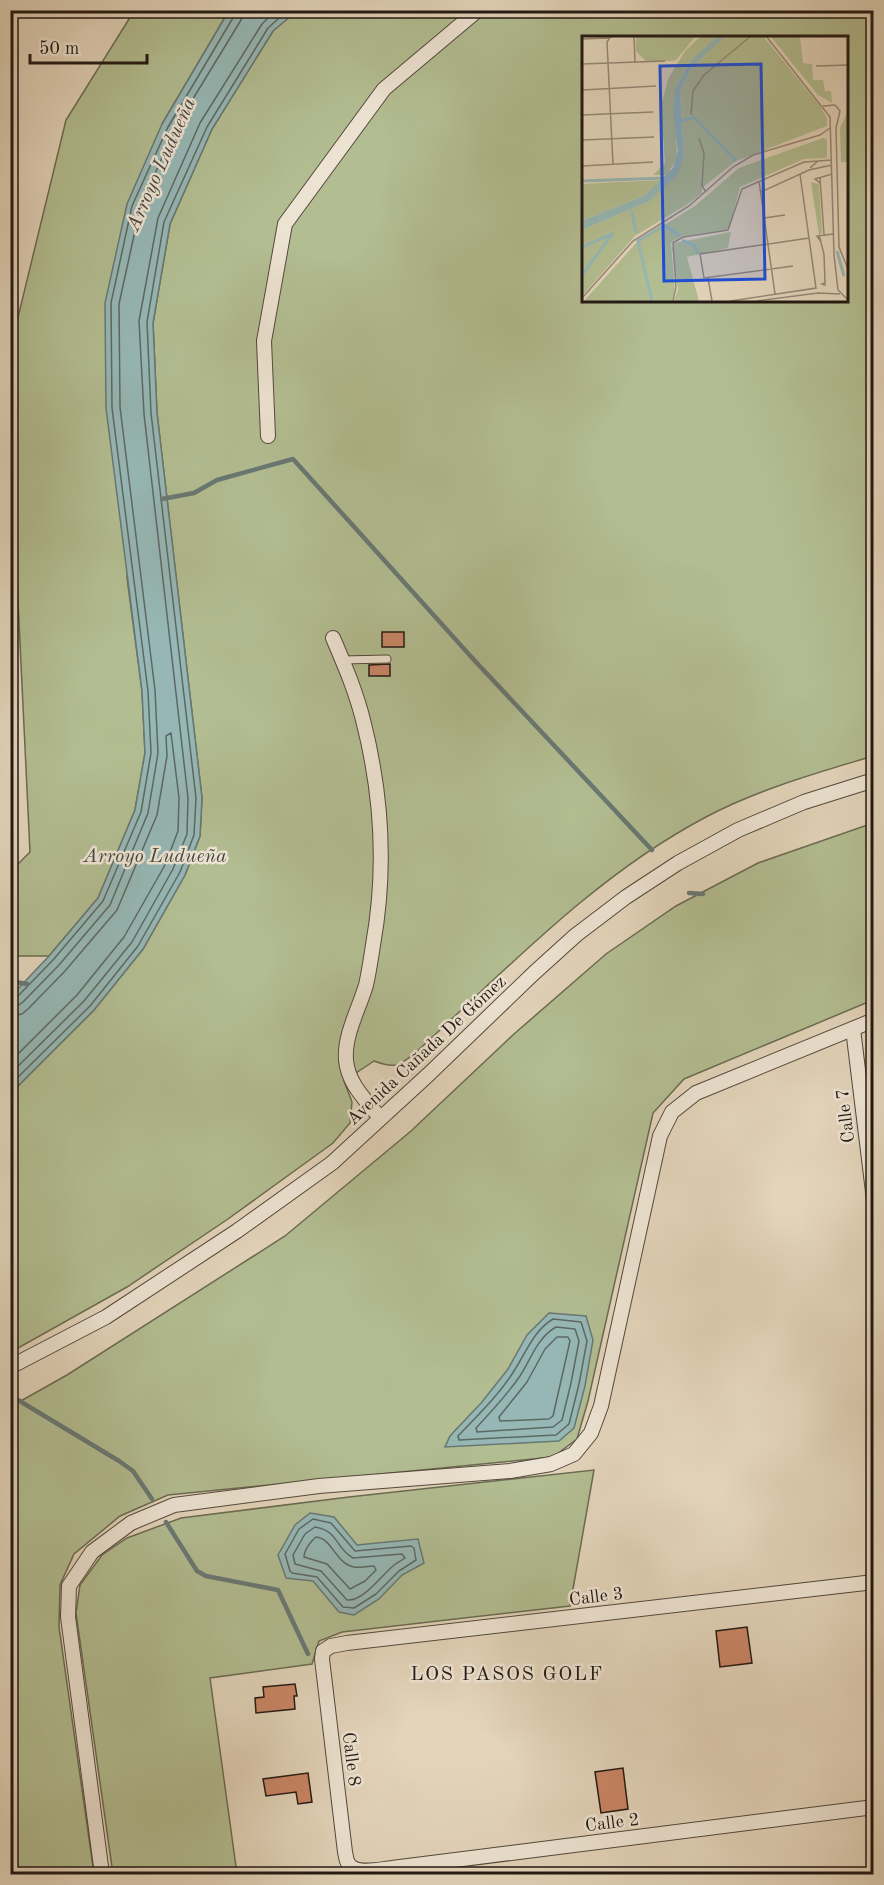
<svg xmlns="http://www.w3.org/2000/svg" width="884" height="1885" font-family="'Old Standard TT',serif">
<rect width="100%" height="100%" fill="#e3d4ba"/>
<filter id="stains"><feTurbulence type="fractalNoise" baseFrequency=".00333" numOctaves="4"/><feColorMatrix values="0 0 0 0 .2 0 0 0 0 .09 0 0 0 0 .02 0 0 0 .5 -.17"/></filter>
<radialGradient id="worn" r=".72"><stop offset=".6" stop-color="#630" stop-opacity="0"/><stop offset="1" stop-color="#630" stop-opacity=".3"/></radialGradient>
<g fill="#b2bd91" stroke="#6a6b52" stroke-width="1.5" fill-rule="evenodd">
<path d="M297,10L873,11V756C817,773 759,789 706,817C594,876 506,970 413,1055C397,1067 393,1068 374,1061L344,1081L352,1102L350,1123L333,1143L228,1219L127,1287L11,1352V1093L94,1010L143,949L185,875L200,836L202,798L157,413L153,323L170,224L212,129L273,31ZM584,38H846V300H584Z"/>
<path d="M134,11H231L224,19L162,124L127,578L142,691L145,753L135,810L98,898L49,956H11V871L30,852L11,455V346L66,120Z"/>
<path d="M873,823V1000L684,1079L653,1113L588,1401L577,1439L553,1457L168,1495L120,1516L74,1554L60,1585L59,1627L94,1874H11L10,1407L67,1375L285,1236L411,1131L514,1034L606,954L676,906L758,863Z"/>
<path d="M594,1470L570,1606L342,1632L319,1641L312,1664L210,1678L237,1874H113L76,1613L80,1585L102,1555L127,1538L181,1518L349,1497Z"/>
</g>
<g fill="#96b7b5" stroke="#687874" stroke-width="1.5">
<path d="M231,11H297L273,31L212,129L170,224L153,323L157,413L202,798L200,836L185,875L143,949L94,1010L11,1093V996L49,956L98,898L135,810L145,753L142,691L106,408L105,303L127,204L162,124L224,19Z"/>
<path d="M549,1313L586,1316L593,1340L585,1386L574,1428L559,1441L445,1447L450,1436L482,1402L508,1369L527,1335Z"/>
<path d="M310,1513L334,1517L357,1545L418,1539L424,1563L402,1575L379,1599L354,1615L339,1612L313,1581L286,1578L278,1555L295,1525Z"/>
</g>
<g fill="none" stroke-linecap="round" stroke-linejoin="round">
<g stroke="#5c6864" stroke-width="1.5">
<path d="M10,999L17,997L53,960L103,901L141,812L151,753L148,691L112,408L111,303L132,206L168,127L234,16L235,10"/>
<path d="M10,1007L17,1006L23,1002L59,965L110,905L148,813L158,753L155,690L120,407L119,304L140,208L174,130L241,20L243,10"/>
<path d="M10,1016L22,1014L29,1008L65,971L117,910L157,815L167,756L166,736L171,733L179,798L178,831L165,865L124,937L77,995L10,1062"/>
<path d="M10,1074L84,1001L132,942L173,869L187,834L188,798L144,414L139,321L158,218L200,123L262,24L276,10"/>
<path d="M10,1085L90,1006L138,946L180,872L194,835L196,798L151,413L147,322L164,222L207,127L268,28L288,10"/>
<path d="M553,1319L581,1322L587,1341L579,1384L569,1424L556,1435L459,1440L458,1436C477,1416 499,1395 514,1371C526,1353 533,1331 553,1319Z"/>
<path d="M556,1327L575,1329L579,1341L571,1383L562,1420L553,1427L477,1432L476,1428C491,1412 507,1395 520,1376C531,1359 537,1338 556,1327Z"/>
<path d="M557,1337H568L570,1341L553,1416L549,1419L500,1421L499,1417L527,1382L545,1349Z"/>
<path d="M313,1519L331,1523L355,1551L411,1546L414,1548L416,1560L399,1571L376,1594L354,1608L343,1607L317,1577L292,1573L290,1571L285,1554L299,1529Z"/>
<path d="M315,1527C339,1531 335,1548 353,1558L402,1554L405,1558C401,1561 396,1563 393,1566C382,1575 363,1602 347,1600L321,1571L295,1564L293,1555L305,1534Z"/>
<path d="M316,1537C332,1538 336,1564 354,1567C360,1568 367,1566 374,1566L376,1570L365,1581L350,1589L327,1564L304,1557C304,1550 311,1541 316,1537Z"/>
</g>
<g stroke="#687874" stroke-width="4.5">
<path d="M162,499L194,493L217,480L293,459L475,661L652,850"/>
<path d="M689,893L703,894"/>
<path d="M10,981L27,984"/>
<path d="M10,1399L18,1400L119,1461L133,1471L152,1499"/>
<path d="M166,1522L197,1571L206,1576L278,1590L308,1654"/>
</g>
</g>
<g fill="#c98666" stroke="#231913" stroke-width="1.5">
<rect x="382" y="632" width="22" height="15"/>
<path d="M390,664V676H369V665Z"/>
<path d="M747,1627L752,1663L720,1667L716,1631Z"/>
<path d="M295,1684L297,1696H294L295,1709L256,1713L255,1698L264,1697L263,1687Z"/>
<path d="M623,1768L628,1809L601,1813L595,1772Z"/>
<path d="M308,1773L312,1802L298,1804L296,1792L266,1796L263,1779Z"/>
</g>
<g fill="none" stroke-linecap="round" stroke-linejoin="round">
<defs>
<path id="service" d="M342,660L387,659"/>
<g id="minor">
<path d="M268,436L264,341L285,224L384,89L478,10"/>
<path d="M333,638C345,666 357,694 364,724C382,796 386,872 373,945C371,958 369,972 366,985C359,1009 344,1035 346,1060C348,1084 366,1100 380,1118"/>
<path d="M853,1029L874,1200"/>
<path d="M10,1367L106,1317L237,1231L332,1163L429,1074L534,973L576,935L626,897L678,863L738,830L804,802L874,780"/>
<path d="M874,1582L347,1643L331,1646L323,1651L322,1659L345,1852C346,1856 346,1860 348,1863C355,1876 380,1869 392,1868L874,1807"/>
<path d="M102,1874L68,1617L69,1586L92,1552L131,1523L174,1505L319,1486L510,1471L551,1464L574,1454L591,1433L601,1406L660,1136L672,1112L696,1093L874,1020"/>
</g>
</defs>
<use href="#service" stroke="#53483d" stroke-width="9"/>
<use href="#minor" stroke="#53483d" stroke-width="16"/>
<use href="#service" stroke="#ede3d2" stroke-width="7"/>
<use href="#minor" stroke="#ede3d2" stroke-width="14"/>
</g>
<g text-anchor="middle" stroke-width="5" stroke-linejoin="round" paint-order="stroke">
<g font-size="18" fill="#231913" stroke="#ede3d2">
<text transform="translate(426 1050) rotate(-43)" y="6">Avenida Cañada De Gómez</text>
<text transform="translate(845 1116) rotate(-97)" y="6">Calle 7</text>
<text transform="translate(596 1596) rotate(-7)" y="6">Calle 3</text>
<text transform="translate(352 1759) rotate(83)" y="6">Calle 8</text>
<text transform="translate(612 1822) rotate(-7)" y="6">Calle 2</text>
</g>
<g font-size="20" font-style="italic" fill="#464844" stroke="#ede3d2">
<text transform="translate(160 164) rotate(-66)" y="7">Arroyo Ludueña</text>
<text x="155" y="862">Arroyo Ludueña</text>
</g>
<g font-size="20" letter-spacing="1.5" fill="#231913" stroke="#ede3d2">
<text x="507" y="1680">LOS PASOS GOLF</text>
</g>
</g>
<g transform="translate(582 36)">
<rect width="266" height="266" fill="#e3d4ba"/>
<path d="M54,0H114L94,24L87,25H64L54,15ZM135,0L109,24L93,53L95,122L85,139H71L83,127L79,71L86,43L103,15L118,1ZM144,0H181L238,70L245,82V90L154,125L120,152V157L106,168L53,200L0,260V194L66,166L102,120L98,55L109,33ZM189,1H218L221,27L230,28L231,44H241L243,55H249L250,67L236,59ZM265,77V126H259L258,92ZM241,102L245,103V122L222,123L158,151L147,193L100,200L89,207L93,255L90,265H2L55,206L113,170L157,132ZM80,144L63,159L0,185V148ZM229,146L237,148L240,197L237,199ZM149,196L146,212L105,221L117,265H92L96,253L90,213L93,207Z" fill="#b2bd91"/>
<path d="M135,0H144L109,33L98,55L102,120L96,138L66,166L0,194V185L63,159L91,132L96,115L91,76L93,53L109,24Z" fill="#96b7b5"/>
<path fill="none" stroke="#96b7b5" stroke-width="3" d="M97,86L112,81L154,125M0,145L83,142M50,175L54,197M100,204L113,210L116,218M0,211L30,198M255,215L262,240M0,239L31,197M70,265L56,205L82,189L98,200"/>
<path fill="none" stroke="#968977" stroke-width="1.5" d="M29,0L25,6L31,128M52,0L53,26M184,0L248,81L252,219L256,254L266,264M0,3L28,2M0,28L83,25M234,30L266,29M0,54L74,50M241,70L253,69L258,75L254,92L257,211L266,233M0,79L71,76M109,79L111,55L122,39L169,0M117,102L122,117L120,150L124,156M0,104L72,101M0,130L71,126M228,132L236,125L249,124M238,142L242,199M177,145L193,258M238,147L233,143L250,138M179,156L227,134L250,129M182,182L203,179M237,199L242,218L243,247L240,248L243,249V247M239,206L235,200L251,198M211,230L122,242L118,218L227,202M126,242L130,265M0,262L51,205L107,170L151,131L171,119L238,99L248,92M91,265L94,251L91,207L101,201L146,194L160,153L222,126L236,125M149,265L234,252L218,138M175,265L236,257L258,258"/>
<path fill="#1d4ed8" fill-opacity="0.15" stroke="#1d4ed8" stroke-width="3" d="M179,28L183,243L82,245L78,30Z"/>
<rect width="266" height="266" fill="none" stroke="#231913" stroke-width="3"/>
</g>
<rect width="884" height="1885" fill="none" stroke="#e3d4ba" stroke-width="36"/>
<rect x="12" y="12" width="860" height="1861" fill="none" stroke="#231913" stroke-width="3"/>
<rect x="18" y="18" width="848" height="1849" fill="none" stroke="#231913" stroke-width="1.5"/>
<path d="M30 54v9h117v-9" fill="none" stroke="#231913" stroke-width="3"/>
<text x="39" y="54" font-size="18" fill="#231913" stroke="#ede3d2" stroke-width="4.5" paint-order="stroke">50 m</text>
<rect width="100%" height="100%" filter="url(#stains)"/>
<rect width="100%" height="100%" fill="url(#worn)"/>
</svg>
